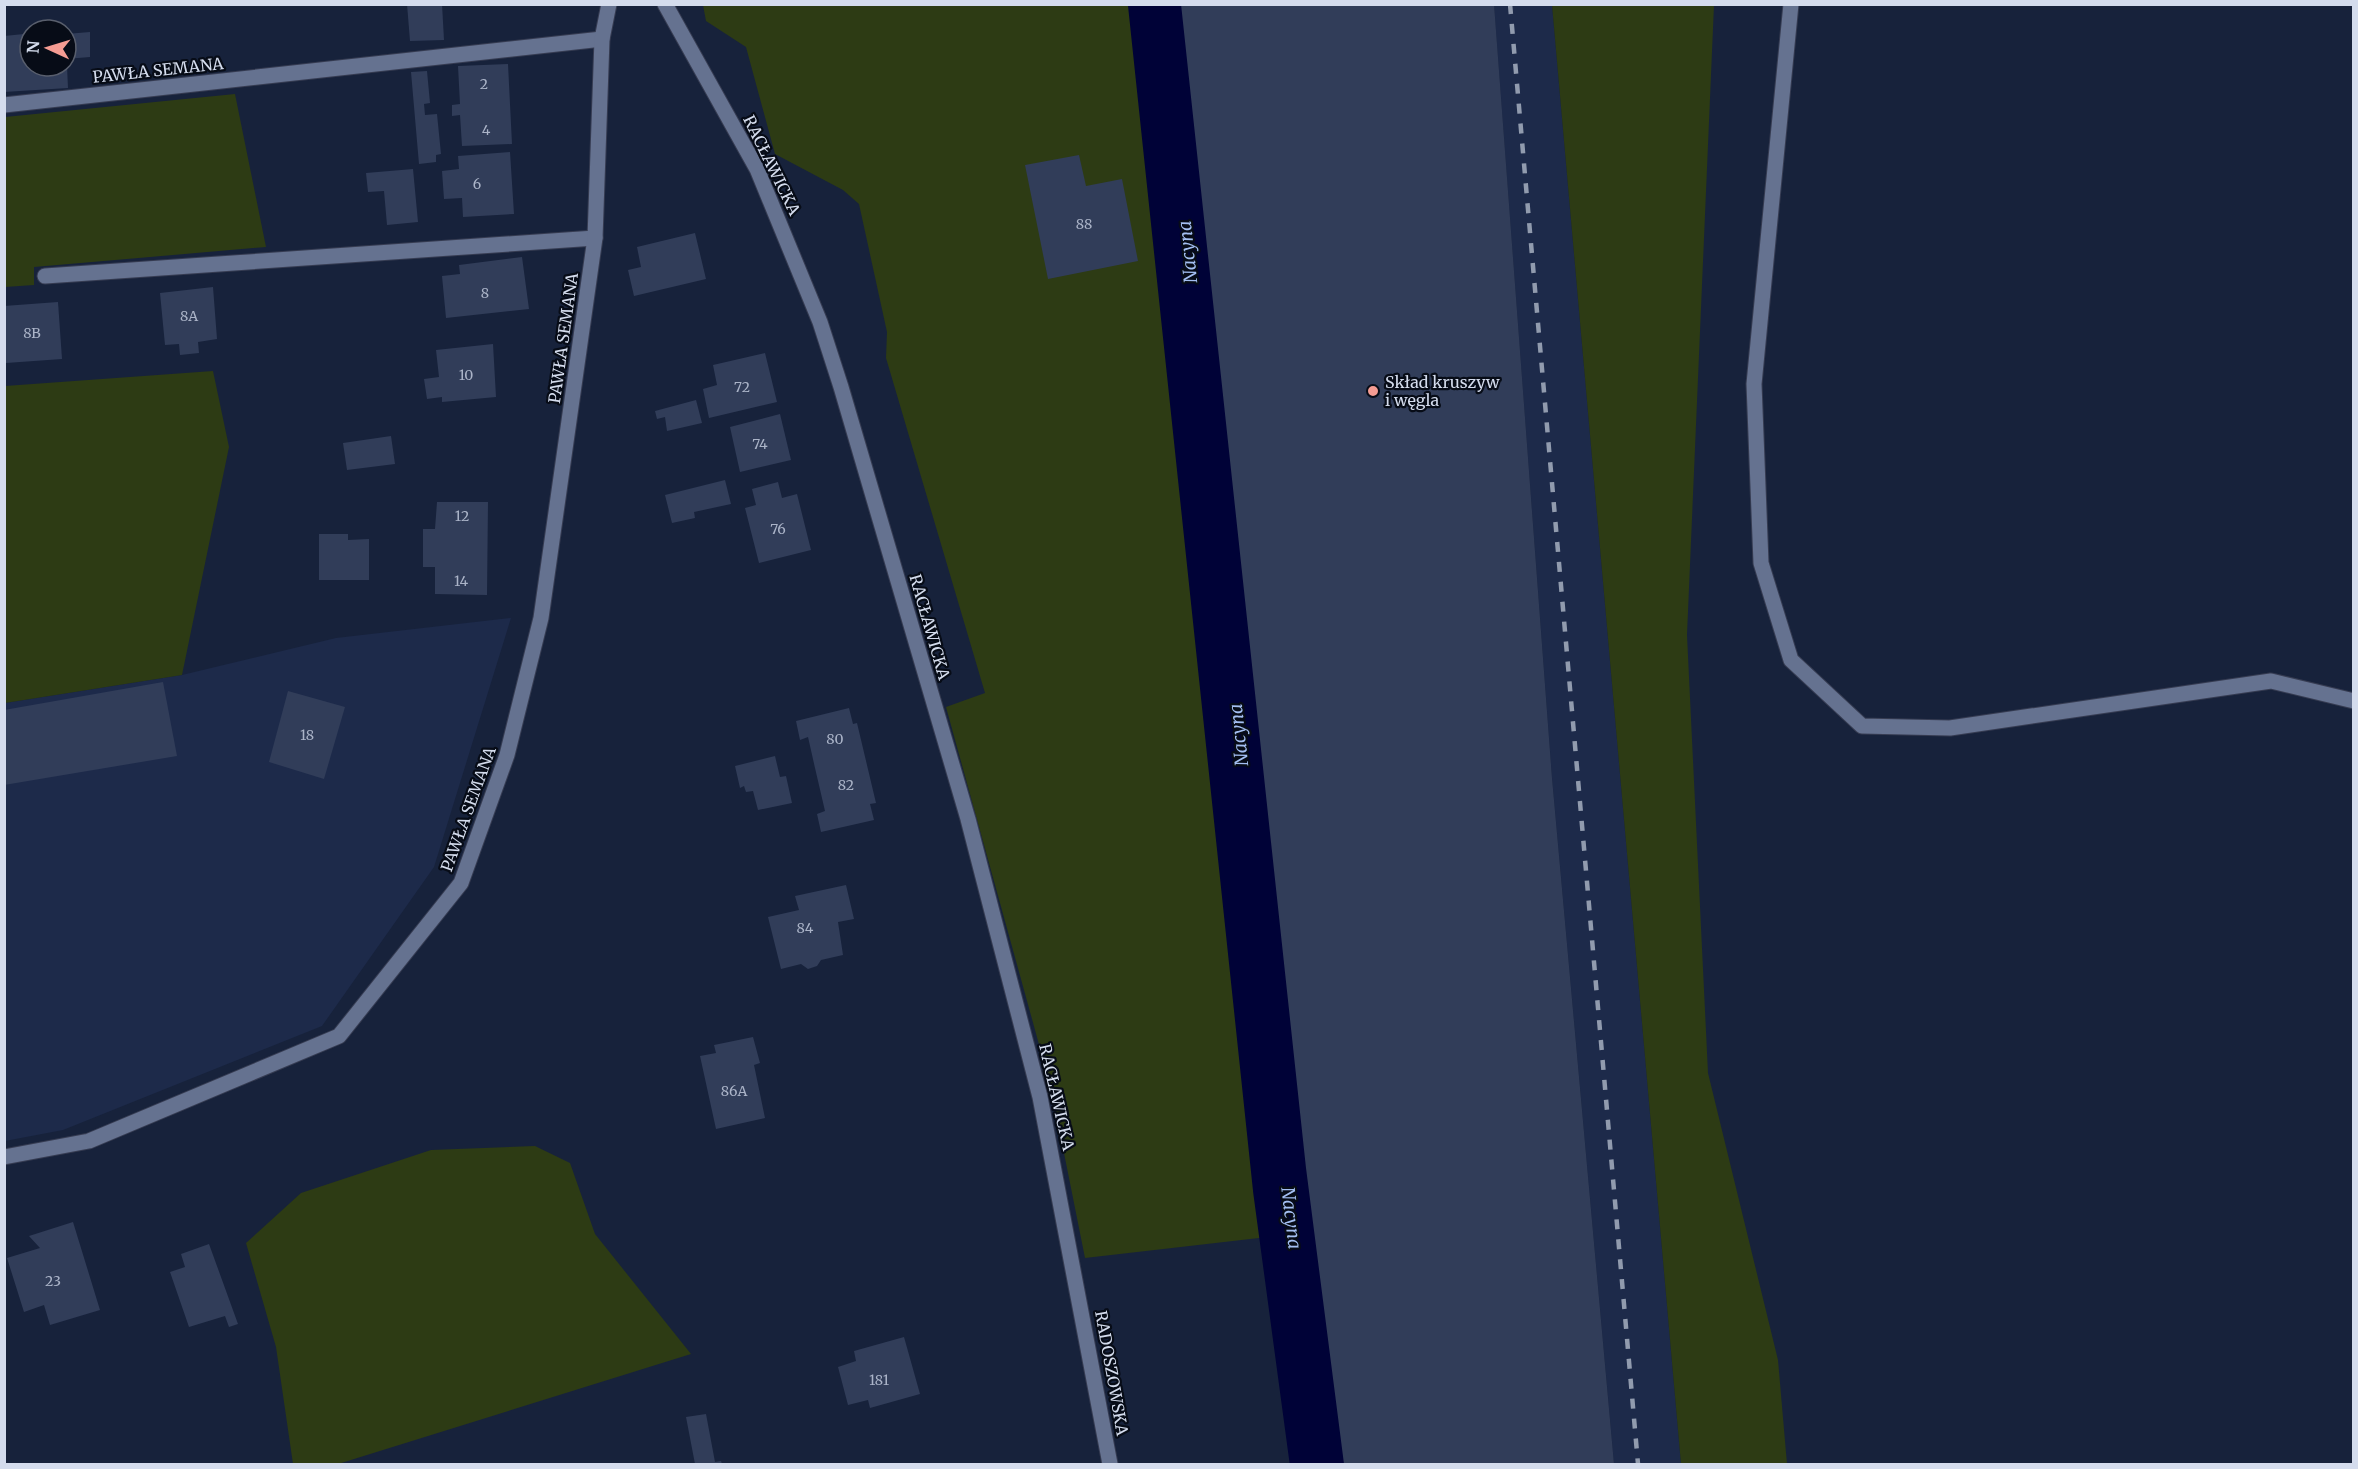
<svg xmlns="http://www.w3.org/2000/svg" width="2358" height="1469" font-family="Merriweather,serif">
<rect width="100%" height="100%" fill="#17223b"/>
<g fill="#1d2a4a">
<path d="M1494,5H1552L1681,1464H1614L1552,778Z"/>
<path d="M511,618L434,867L322,1026L63,1130L5,1141V703L182,675L336,638Z"/>
</g>
<g fill="#2d3b14">
<path d="M703,5H1150L1166,163L1209,700L1276,1236L1085,1258L1051,1088L946,707L985,693L886,358L887,332L859,204L843,190L775,154L746,47L706,21Z"/>
<path d="M1552,5H1714L1687,635L1708,1073L1778,1360L1787,1464H1681Z"/>
<path d="M235,94L266,247L34,267V285L5,287V117Z"/>
<path d="M213,371L229,447L182,675L5,703V386Z"/>
<path d="M535,1146L570,1163L595,1234L691,1354L338,1464H293L276,1347L246,1243L301,1193L431,1150Z"/>
</g>
<g fill="none" stroke-linecap="round" stroke-linejoin="round">
<path stroke="#000237" stroke-width="68" d="M1162,4L1287,1189L1324,1464"/>
</g>
<g fill="#313d59">
<path d="M407,4H442L444,40L410,41Z"/>
<path d="M1181,4H1494L1552,778L1614,1464H1344L1306,1168Z"/>
<path d="M90,32V57L66,59V34Z"/>
<path d="M24,34L30,36V66H67L68,88L4,92V36Z"/>
<path d="M508,64L512,144L462,146L460,115L452,116V105L460,104L458,66Z"/>
<path d="M427,71L430,103L424,104L425,115L437,114L441,154L436,155V162L419,164L411,72Z"/>
<path d="M510,152L514,214L463,217L462,198L444,199L442,171L459,169L458,156Z"/>
<path d="M1079,155L1086,186L1122,179L1138,261L1048,279L1025,165Z"/>
<path d="M413,169L418,222L387,225L384,191L368,192L366,173Z"/>
<path d="M695,233L706,279L634,296L628,270L641,267L637,247Z"/>
<path d="M522,257L529,309L446,318L442,276L460,274L459,265Z"/>
<path d="M213,287L217,339L198,342L199,353L180,355L179,344L165,345L160,293Z"/>
<path d="M58,302L62,359L6,363L4,306Z"/>
<path d="M493,344L496,397L442,402V397L427,399L424,379L439,377L436,350Z"/>
<path d="M765,353L777,402L709,418L703,389L717,385L713,365Z"/>
<path d="M696,400L702,423L667,431L665,417L657,419L655,411Z"/>
<path d="M780,414L791,460L740,472L730,427Z"/>
<path d="M391,436L395,464L347,470L343,443Z"/>
<path d="M725,480L731,504L694,512L695,518L672,523L665,495Z"/>
<path d="M778,482L782,498L797,494L811,550L759,563L745,508L756,505L752,489Z"/>
<path d="M437,502H488L487,595L435,594V567H423V529H435Z"/>
<path d="M319,534H348V540L369,539V580H319Z"/>
<path d="M163,682L177,756L4,785V710Z"/>
<path d="M288,691L345,707L324,779L269,762Z"/>
<path d="M849,708L853,724L857,723L876,803L870,804L874,820L821,832L817,814L825,811L815,768L808,737L800,740L796,721Z"/>
<path d="M775,756L780,777L786,776L792,803L758,810L753,791L746,792L744,786L740,788L735,766Z"/>
<path d="M846,885L854,919L838,922L843,955L821,960L817,966L808,969L801,964L781,969L768,917L799,910L795,896Z"/>
<path d="M753,1037L760,1063L754,1065L765,1118L716,1129L700,1056L716,1053L714,1045Z"/>
<path d="M73,1222L100,1310L50,1325L44,1305L24,1312L7,1258L40,1248L29,1236Z"/>
<path d="M209,1244L238,1324L229,1327L225,1316L189,1327L170,1272L185,1267L181,1254Z"/>
<path d="M904,1337L920,1394L870,1408L868,1400L848,1405L838,1367L856,1361L854,1351Z"/>
<path d="M706,1414L715,1462L721,1461L722,1464H695L686,1417Z"/>
</g>
<g fill="none" stroke-linecap="round" stroke-linejoin="round">
<defs>
<g id="minor">
<path d="M1791,4L1754,384L1761,563L1791,660L1862,726L1950,728L2271,681L2354,701"/>
<path d="M4,105L602,39"/>
<path d="M45,276L595,238"/>
<path d="M4,1157L89,1141L339,1036L461,883L507,755L541,618L595,238L602,39L609,4"/>
</g>
<path id="tertiary" d="M665,4L757,169L820,322L841,387L968,819L1040,1097L1110,1464"/>
</defs>
<use href="#minor" stroke="#363c52" stroke-width="17"/>
<use href="#tertiary" stroke="#363c52" stroke-width="17"/>
<use href="#minor" stroke="#657290" stroke-width="15"/>
<use href="#tertiary" stroke="#657290" stroke-width="15"/>
<path stroke="#919bae" stroke-width="4.5" stroke-dasharray="10 10" stroke-linecap="butt" d="M1510,4L1638,1464"/>
</g>
<circle fill="#f59c93" stroke="#070c17" stroke-width="2" cx="1373" cy="391" r="6"/>
<g text-anchor="middle" stroke-width="4.5" stroke-linejoin="round" paint-order="stroke">
<g font-size="14" fill="#abb4c8">
<text x="484" y="89">2</text>
<text x="486" y="135">4</text>
<text x="477" y="189">6</text>
<text x="1084" y="229">88</text>
<text x="485" y="298">8</text>
<text x="189" y="321">8A</text>
<text x="32" y="338">8B</text>
<text x="466" y="380">10</text>
<text x="742" y="392">72</text>
<text x="760" y="449">74</text>
<text x="462" y="521">12</text>
<text x="778" y="534">76</text>
<text x="461" y="586">14</text>
<text x="307" y="740">18</text>
<text x="835" y="744">80</text>
<text x="846" y="790">82</text>
<text x="805" y="933">84</text>
<text x="734" y="1096">86A</text>
<text x="53" y="1286">23</text>
<text x="879" y="1385">181</text>
</g>
<g font-size="16" fill="#d4dced" stroke="#070c17">
<text transform="translate(158 70) rotate(-6)" y="6">PAWŁA SEMANA</text>
<text transform="translate(772 165) rotate(64)" y="6">RACŁAWICKA</text>
<text transform="translate(563 338) rotate(-82)" y="6">PAWŁA SEMANA</text>
<text transform="translate(930 627) rotate(74)" y="6">RACŁAWICKA</text>
<text transform="translate(468 809) rotate(-70)" y="6">PAWŁA SEMANA</text>
<text transform="translate(1057 1097) rotate(77)" y="6">RACŁAWICKA</text>
<text transform="translate(1112 1373) rotate(80)" y="6">RADOSZOWSKA</text>
</g>
<g font-size="16" fill="#d4dced" stroke="#070c17" text-anchor="start">
<text x="1385" y="388">Skład kruszyw<tspan x="1385" dy="18">i węgla</tspan></text>
</g>
<g font-size="18" font-style="italic" fill="#a4bff2" stroke="#070c17">
<text transform="translate(1188 252) rotate(-96)" y="6">Nacyna</text>
<text transform="translate(1239 735) rotate(-96)" y="6">Nacyna</text>
<text transform="translate(1291 1218) rotate(83)" y="6">Nacyna</text>
</g>
</g>
<rect width="2358" height="1469" fill="none" stroke="#d4dced" stroke-width="12"/>
<g transform="translate(48 48) rotate(274)"><circle r="28" fill="#070c17" stroke="#595f6d" stroke-width="1.5"/>
<path d="M0-4.5L10 22L0 15L-10 22Z" fill="#f59c93"/>
<text y="-9" font-size="16" font-weight="bold" text-anchor="middle" fill="#d4dced">N</text>
</g>
</svg>
